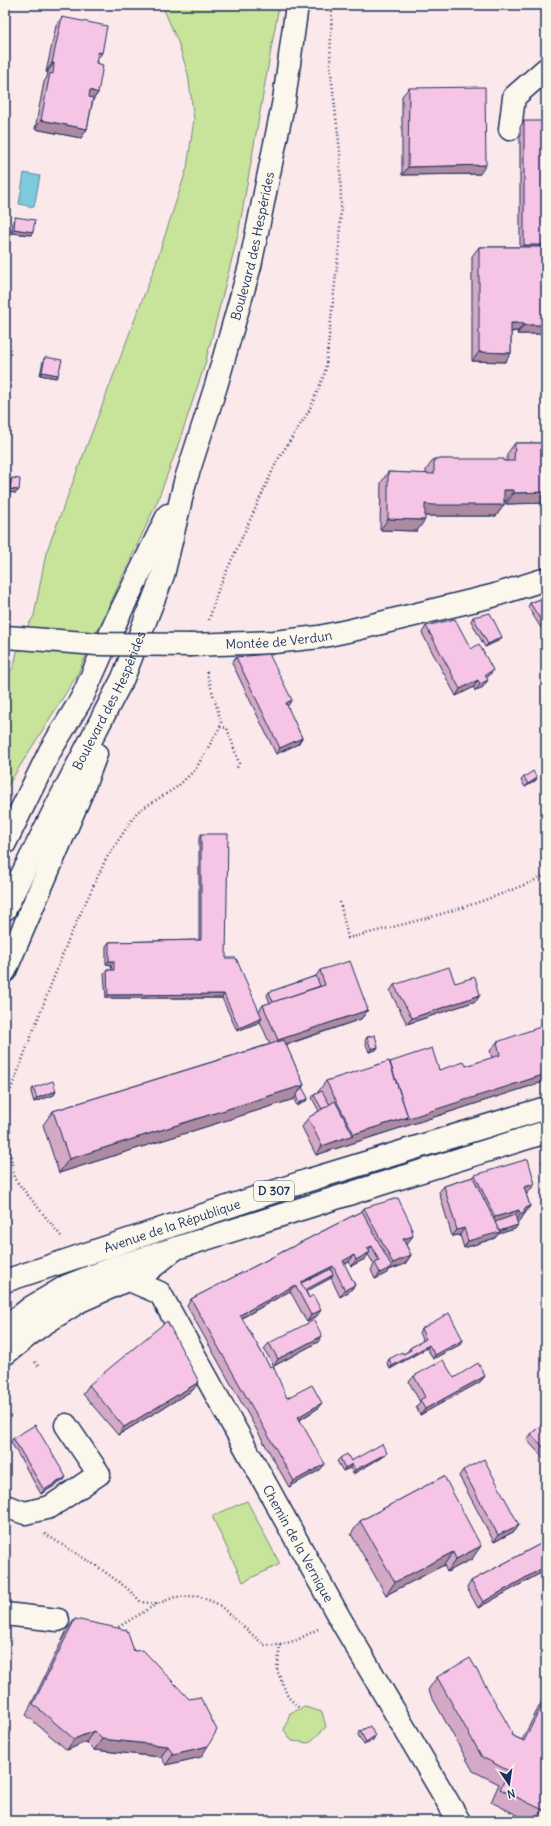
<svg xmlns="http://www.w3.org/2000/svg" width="551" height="1826" font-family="Delius,sans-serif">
<rect width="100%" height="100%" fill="#fae8ea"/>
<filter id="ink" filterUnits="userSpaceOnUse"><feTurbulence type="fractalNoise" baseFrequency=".025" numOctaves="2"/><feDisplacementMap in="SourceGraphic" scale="8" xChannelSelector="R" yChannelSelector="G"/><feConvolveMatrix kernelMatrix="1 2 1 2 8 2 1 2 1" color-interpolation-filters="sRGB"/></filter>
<g filter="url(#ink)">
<g fill="#c8e49b" stroke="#728a7c">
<path d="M162,5H279L238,235L205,364L176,451L157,502L77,675L5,790V680L14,666L20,638L34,616L46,553L154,269L187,168L194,119L188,74L178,42Z"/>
<path d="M247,1501L280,1564L243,1582L212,1516Z"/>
<path d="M305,1707L322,1712L326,1727L309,1743L292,1741L284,1730L290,1713Z"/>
</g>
<path fill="#7dcadc" stroke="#568caa" d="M24,173L40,176L34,207L19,204Z"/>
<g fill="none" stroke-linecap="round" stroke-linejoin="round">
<defs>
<g id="minor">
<path d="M510,129L514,97L546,69"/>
<path d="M5,637L20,638"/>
<path id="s1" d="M191,645L274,642L319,637L352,630L492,596L546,579"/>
<path id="s2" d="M127,1279L160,1293L339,1617L459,1821"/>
<path d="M5,1354L39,1327L80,1301L149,1270L176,1248"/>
<path d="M5,1506L25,1513L50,1507L99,1474L66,1425"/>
<path d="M5,1614L58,1620"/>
</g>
<g id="major">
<path d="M5,843L50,751L82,698L117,619L168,515"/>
<path id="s3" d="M5,909L58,803L123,678L163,575L185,482L216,386L250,266L284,100L297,5"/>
<path d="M5,971L81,794L96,754"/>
<path id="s4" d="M5,1281L306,1181L546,1108"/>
<path d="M5,1328L30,1308L67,1286L113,1268L546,1132"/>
</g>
</defs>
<use href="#minor" stroke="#1b2f5e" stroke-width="25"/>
<use href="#major" stroke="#1b2f5e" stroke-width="25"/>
<g stroke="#1b2f5e" stroke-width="2.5" stroke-dasharray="1 3" stroke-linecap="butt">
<path d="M209,620L218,590L277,461L309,411L325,373L339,247L341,204L340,151L330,64L332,5"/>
<path d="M220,727L227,728L239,763L236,770"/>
<path d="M340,902L348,938C415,922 483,905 546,875"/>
<path d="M61,1236L14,1178L6,1124L9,1094L69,938L106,859L137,812L177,787L195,770L220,727L221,722L206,670"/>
<path d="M35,1362L39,1367"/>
<path d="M45,1534L98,1567L127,1588L141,1602L157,1604L175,1597L198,1596L218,1604L264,1645H280L297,1640L318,1629"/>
<path d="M115,1629L157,1604"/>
<path d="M280,1645L277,1670L288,1697L300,1709"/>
</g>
<use href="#minor" stroke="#fbf7ec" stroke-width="22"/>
<use href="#major" stroke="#fbf7ec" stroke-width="22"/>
<defs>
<path id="minor-bridge" d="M20,638L97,644L191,645"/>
</defs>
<use href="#minor-bridge" stroke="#1b2f5e" stroke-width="25" stroke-linecap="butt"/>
<use href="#minor-bridge" stroke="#fbf7ec" stroke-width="22"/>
</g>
<g fill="#d4a9c6" stroke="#1b2f5e">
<path d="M62,17L97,60L98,93L93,100L87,129L81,138L35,129L44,82L47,77L48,72H46L56,26Z"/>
<path d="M409,88L480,174L402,175V96Z"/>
<path d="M524,121L546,173V245L545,247H546V334H517L518,331L511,332V353L505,362L472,361V256L479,247H520V127Z"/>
<path d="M15,217L33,232L31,235L11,233L13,221Z"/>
<path d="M45,357L58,375L56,378L40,375L43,361Z"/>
<path d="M515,443H546V503L506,504V501H504V505L496,516H425L417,531L380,530L381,483L388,472L426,474V470L434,459L507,461V454Z"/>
<path d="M12,478L16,493L8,492L10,481Z"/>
<path d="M546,597V636L528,607L530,603Z"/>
<path d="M473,617L500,640L485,647L471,621Z"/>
<path d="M426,626L471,649L489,676L486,677L483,687L475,691L474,687L456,696L422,633Z"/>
<path d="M236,657L287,707L302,738L298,744L276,754L232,663Z"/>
<path d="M524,777L537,778L535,781L525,787L521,780Z"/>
<path d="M201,834L226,958L259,1011L263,1005L270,1003L267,995L269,992L316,976L320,970L368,1010L361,1019L286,1045L304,1085L302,1087L306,1101L297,1106L294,1099L59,1173L43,1125L53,1111L270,1044L260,1022L237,1031L222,998H106L104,973L107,970H112L111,965L106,964V946L109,942L199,940V838Z"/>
<path d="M455,983L480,995L476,1001L407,1024L390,991L394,985Z"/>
<path d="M367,1037L378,1047L376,1050L369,1052L365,1041Z"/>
<path d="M497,1042L546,1081L316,1155L302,1127L308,1118L319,1111L312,1098L314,1095L319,1092H318L326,1081L390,1062L439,1070L466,1066L492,1058L490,1051Z"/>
<path d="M33,1088L56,1091L54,1095L34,1102L31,1092Z"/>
<path d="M546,1156V1176L542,1162Z"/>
<path d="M475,1175L528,1193L526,1194L530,1206L519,1222H517L515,1229L498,1234L495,1238L464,1248L460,1235L452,1236L439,1192L444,1186L473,1177Z"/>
<path d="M364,1208L406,1245L411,1255L405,1264L389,1270L387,1273L375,1279L371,1270L374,1265L368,1254L365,1259L351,1266L349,1262L344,1264L355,1285L350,1291L340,1297L331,1278L306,1291L317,1316L307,1322L290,1291L242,1318L287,1398L317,1409L300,1420L320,1470L289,1487L187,1306L191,1299L362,1211Z"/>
<path d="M421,1329L463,1340L461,1344L433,1359L427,1348L390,1369L387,1363L389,1359L403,1354L407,1352L410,1348L423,1341L419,1333Z"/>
<path d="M318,1342L274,1366L264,1349L269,1343Z"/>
<path d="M414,1376L454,1378L485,1376L480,1382L420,1415L416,1407L420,1402L409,1382Z"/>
<path d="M89,1385L193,1390L118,1435L83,1394Z"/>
<path d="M546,1421V1459L545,1460L527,1440L531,1434Z"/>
<path d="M13,1438L64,1480L41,1494L11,1442Z"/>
<path d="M387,1453L384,1456L353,1474L350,1468L343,1471L337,1461L340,1458L351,1461Z"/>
<path d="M463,1470L519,1525L515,1531L494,1542L459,1476Z"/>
<path d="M444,1476L472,1559L447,1572L444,1565L386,1595L351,1534L360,1521Z"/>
<path d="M546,1540V1570L478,1608L467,1588L471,1581L544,1542Z"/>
<path d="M75,1619L134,1651L201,1757L166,1765L161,1757L94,1750L86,1742L67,1750L26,1715L67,1630Z"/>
<path d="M437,1677L511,1735L522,1740L546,1693V1804L543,1810L536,1821H529L491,1802L499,1784L473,1771L428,1690Z"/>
<path d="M360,1731L373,1740L364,1745L358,1735Z"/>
</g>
<g fill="#ac8aa1" stroke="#1b2f5e">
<path d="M421,5H442V6L420,7Z"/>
<path d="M98,52L102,53L95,62Z"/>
<path d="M52,63H54L48,72H46Z"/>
<path d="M90,90L98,93L91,102L84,99Z"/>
<path d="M41,120L87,129L81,138L35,129Z"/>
<path d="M486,165L480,174L402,175L408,167Z"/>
<path d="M14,229L33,232L31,235L11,233Z"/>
<path d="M524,245H546L542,251H520Z"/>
<path d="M511,323H524L518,331L505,332Z"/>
<path d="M524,325H546V334H517Z"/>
<path d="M479,352L511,353L505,362L472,361Z"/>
<path d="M42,372L58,375L56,378L40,375Z"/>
<path d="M10,489L19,490L16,493L8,492Z"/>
<path d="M504,490H514L506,501H496Z"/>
<path d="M546,492V503L506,504L514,493Z"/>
<path d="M425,504L504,505L496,516H426L417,514Z"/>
<path d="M388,519L425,520L417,531L380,530Z"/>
<path d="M502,637L500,640L485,647L488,644Z"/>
<path d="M493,670L489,676L480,681L485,675Z"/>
<path d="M478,680L474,687L456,696L460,689Z"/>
<path d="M488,680L483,687L475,691L480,684Z"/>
<path d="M292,700L287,707L286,703Z"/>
<path d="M302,738L298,744L276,754L280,748Z"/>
<path d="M537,778L535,781L525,787L528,784Z"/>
<path d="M109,961H114L111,965L106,964Z"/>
<path d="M224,994L222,998H106L108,995Z"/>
<path d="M480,995L476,1001L407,1024L412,1018Z"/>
<path d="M368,1010L361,1019L272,1049L278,1040Z"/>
<path d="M262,1018L260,1022L237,1031L239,1028Z"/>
<path d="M378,1047L376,1050L369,1052L371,1049Z"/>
<path d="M546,1074V1081L316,1155L322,1146L353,1135L354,1134Z"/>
<path d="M304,1085L294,1099L59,1173L69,1159Z"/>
<path d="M56,1091L54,1095L34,1102L37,1098Z"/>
<path d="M308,1098L306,1101L297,1106L299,1103Z"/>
<path d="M535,1184L528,1193L518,1196L524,1187Z"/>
<path d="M530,1206L519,1222L514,1223L524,1209Z"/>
<path d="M519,1210L513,1219L489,1226L495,1217Z"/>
<path d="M518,1225L515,1229L498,1234L495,1238L464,1248L468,1241Z"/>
<path d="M464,1228L460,1235L452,1236L457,1230Z"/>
<path d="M413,1236L406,1245L403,1239Z"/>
<path d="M372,1246L367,1252V1248Z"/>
<path d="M370,1252L365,1259L351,1266L356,1260Z"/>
<path d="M354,1255L349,1262L338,1267L343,1261Z"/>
<path d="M411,1255L405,1264L389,1270L387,1273L375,1279L380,1273L389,1268L393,1263Z"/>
<path d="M333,1266L328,1273L298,1285L296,1288L301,1282Z"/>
<path d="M333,1275L331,1278L300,1295L302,1291Z"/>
<path d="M295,1285L290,1291L236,1321L240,1315Z"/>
<path d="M355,1285L350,1291L340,1297L345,1290Z"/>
<path d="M321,1310L317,1316L307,1322L311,1315Z"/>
<path d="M322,1336L318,1342L274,1366L278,1359Z"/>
<path d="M463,1340L461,1344L433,1359L435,1355Z"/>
<path d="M429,1345L427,1348L390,1369L392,1366Z"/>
<path d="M485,1376L480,1382L420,1415L425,1409Z"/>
<path d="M199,1382L193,1390L118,1435L124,1427Z"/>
<path d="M322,1403L317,1409L294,1423L298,1417Z"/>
<path d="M387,1453L384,1456L353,1474L355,1470Z"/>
<path d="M325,1464L320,1470L289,1487L294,1481Z"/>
<path d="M352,1464L350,1468L343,1471L345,1468Z"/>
<path d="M66,1477L64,1480L41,1494L44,1490Z"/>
<path d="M519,1525L515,1531L494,1542L498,1535Z"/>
<path d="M481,1546L472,1559L447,1572L456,1559Z"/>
<path d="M453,1552L444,1565L386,1595L395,1582Z"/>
<path d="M546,1566V1570L478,1608L483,1602Z"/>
<path d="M94,1731L86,1742L67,1750L74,1739Z"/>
<path d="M375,1736L373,1740L364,1745L366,1742Z"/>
<path d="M102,1739L168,1746L161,1757L94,1750Z"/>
<path d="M208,1746L201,1757L166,1765L173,1754Z"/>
</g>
<g fill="#f6c5e6" stroke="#1b2f5e">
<path d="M62,17L107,26L102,53L98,52L96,63L103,65L98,93L90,90L89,97L93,98L87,129L41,120L50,73L53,74L54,63H52Z"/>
<path d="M485,87L486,165L408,167L409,88Z"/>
<rect x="524" y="121" width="22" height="124"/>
<path d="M15,217L35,220L33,232L14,229Z"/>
<path d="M479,247H546V325H524V323H511V353L479,352Z"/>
<path d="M45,357L62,360L58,375L42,372Z"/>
<path d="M515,443H546V492L514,493V490H504V505H434L425,504V520L388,519V472L434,474V459H504V461H514Z"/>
<path d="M12,478L20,479L19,490L10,489Z"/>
<path d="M5,492L10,493L6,522H5Z"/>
<path d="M546,597V603L542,609L540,619L530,603Z"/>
<path d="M490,613L502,637L488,644L473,617Z"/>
<path d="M455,619L471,649L479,644L493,670L485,675L488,680L480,684L478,680L460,689L426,626Z"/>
<path d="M269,654L292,700L286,703L302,738L280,748L236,657Z"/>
<path d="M533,771L537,778L528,784L524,777Z"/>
<path d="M201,834H228L226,958H236L262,1018L239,1028L224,994L108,995L107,970H114V961H109V942L201,940Z"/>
<path d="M350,961L368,1010L278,1040L263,1005L325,985L320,970Z"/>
<path d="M449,967L455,983L475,977L480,995L412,1018L394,985Z"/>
<path d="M316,976L320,986L273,1002L269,992Z"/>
<path d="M546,1025V1074L406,1119L408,1117L390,1062L432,1048L439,1070L464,1062L466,1066L500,1055L497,1042Z"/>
<path d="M375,1035L378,1047L371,1049L367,1037Z"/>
<path d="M284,1040L304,1085L69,1159L53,1111Z"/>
<path d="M389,1061L408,1117L354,1134L326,1081Z"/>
<path d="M53,1081L56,1091L37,1098L33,1088Z"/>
<path d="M302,1087L308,1098L299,1103L296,1096Z"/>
<path d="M322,1091L330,1105L322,1109L314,1095Z"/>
<path d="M335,1101L353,1135L322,1146L308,1118Z"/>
<path d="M528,1159L535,1184L524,1187L530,1206L524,1209L525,1213L520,1214L519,1210L495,1217L475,1175Z"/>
<path d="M473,1177L500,1232L468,1241L464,1228L457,1230L444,1186Z"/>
<path d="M398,1198L411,1225L413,1236L403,1239L411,1255L393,1263L364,1208Z"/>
<path d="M362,1211L392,1267L380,1273L375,1263L379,1261L372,1246L367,1248L370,1252L356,1260L354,1255L343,1261L355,1285L345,1290L333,1266L301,1282L309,1298L313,1295L321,1310L311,1315L295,1285L240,1315L270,1367L273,1366L287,1398L312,1385L322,1403L298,1417L325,1464L294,1481L191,1299Z"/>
<path d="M515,1215L518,1225L499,1231L495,1222Z"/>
<path d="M331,1269L333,1275L305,1290L301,1283Z"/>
<path d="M449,1313L463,1340L435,1355L429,1345L392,1366L389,1359L402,1352L403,1354L411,1350L410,1348L426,1339L421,1329Z"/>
<path d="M314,1320L322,1336L278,1359L269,1343Z"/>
<path d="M167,1321L199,1382L124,1427L89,1385Z"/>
<path d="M443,1360L454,1378L478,1363L485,1376L425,1409L420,1400L425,1397L414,1376Z"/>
<path d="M546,1421V1450L531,1434Z"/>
<path d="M35,1425L66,1477L44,1490L13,1438Z"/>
<path d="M382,1444L387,1453L355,1470L352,1464L345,1468L340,1458L347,1454L351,1461Z"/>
<path d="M484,1459L519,1525L498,1535L463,1470Z"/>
<path d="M444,1476L481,1546L456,1559L453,1552L395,1582L360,1521Z"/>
<path d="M546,1541V1566L483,1602L471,1581Z"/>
<path d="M75,1619L127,1630L134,1651L143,1650L189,1699L200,1697L217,1730L208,1746L173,1754L168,1746L102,1739L94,1731L74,1739L33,1704Z"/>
<path d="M470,1658L512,1732L511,1735L524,1741L546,1697V1804L543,1810L500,1789L509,1771L482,1757L437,1677Z"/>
<path d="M370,1726L375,1736L366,1742L360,1731Z"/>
</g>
</g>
<g text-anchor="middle" stroke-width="3.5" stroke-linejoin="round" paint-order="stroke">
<rect fill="#fbf7ec" stroke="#5e6b89" stroke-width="1" x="254" y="1181" width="40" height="20" rx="3"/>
<g font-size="12" font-weight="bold" fill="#1b2f5e">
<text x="274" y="1195">D 307</text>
</g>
<g font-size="13" fill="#1b2f5e" stroke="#fbf7ec">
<text dy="5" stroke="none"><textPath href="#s3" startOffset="711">Boulevard des Hespérides</textPath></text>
<text dy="5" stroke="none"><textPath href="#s1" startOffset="88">Montée de Verdun</textPath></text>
<text dy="5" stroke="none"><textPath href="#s3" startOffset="233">Boulevard des Hespérides</textPath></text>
<text dy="5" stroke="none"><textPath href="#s4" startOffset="176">Avenue de la République</textPath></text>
<text dy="5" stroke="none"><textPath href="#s2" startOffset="322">Chemin de la Vernique</textPath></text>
</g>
</g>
<rect width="551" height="1826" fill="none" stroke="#fbf7ec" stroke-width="20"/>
<rect x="10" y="10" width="531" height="1806" fill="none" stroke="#1b2f5e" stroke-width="1.5" filter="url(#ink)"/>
<g transform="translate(509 1784) rotate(167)" stroke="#fbf7ec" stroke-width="3" paint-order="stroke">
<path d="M0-3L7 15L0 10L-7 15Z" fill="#1b2f5e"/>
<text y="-6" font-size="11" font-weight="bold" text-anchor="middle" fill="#1b2f5e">N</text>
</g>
</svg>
